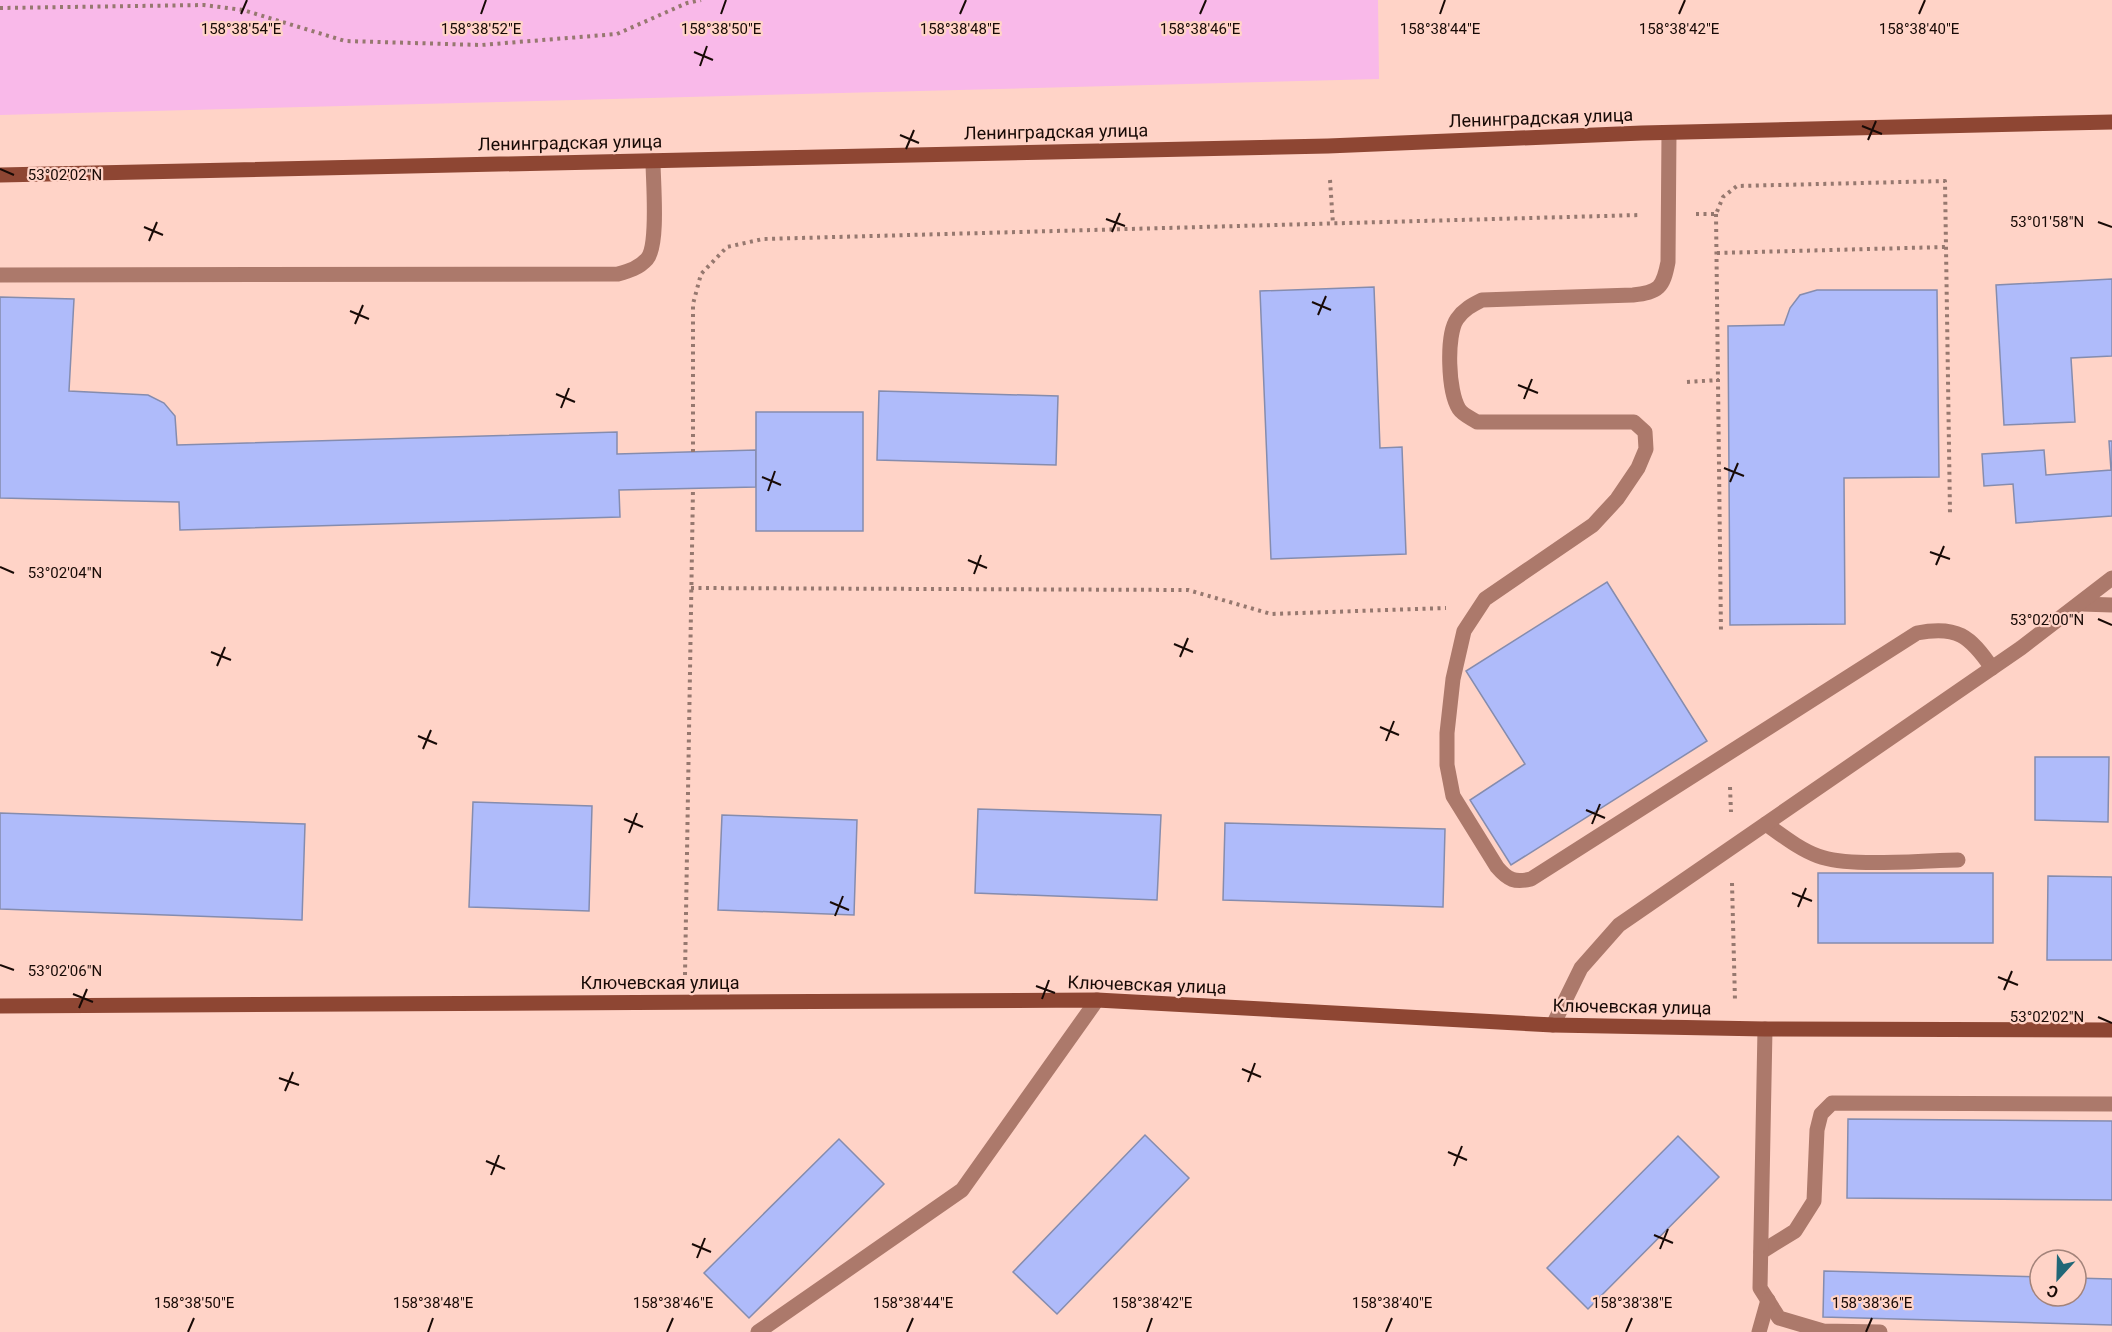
<svg xmlns="http://www.w3.org/2000/svg" width="2112" height="1332" font-family="Roboto,sans-serif">
<rect width="100%" height="100%" fill="#ffd3c7"/>
<path fill="#f9b9e9" d="M0,0H1378L1379,79L0,115Z"/>
<g fill="#afbbfa" stroke="#858cae" stroke-width="1.5">
<path d="M2112,279V356L2071,358L2075,422L2004,425L1996,285Z"/>
<path d="M1374,287L1380,448L1402,447L1406,554L1271,559L1260,291Z"/>
<path d="M1817,290H1937L1939,477L1844,478L1845,624L1730,625L1728,326L1784,325L1790,308L1800,295Z"/>
<path d="M0,297L74,299L69,391L148,395L164,403L175,416L177,445L617,432V454L756,450V487L619,490L620,517L180,530L179,502L0,498Z"/>
<path d="M879,391L1058,396L1056,465L877,460Z"/>
<rect x="756" y="412" width="107" height="119"/>
<path d="M2109,441H2112V516L2016,523L2013,484L1984,486L1982,454L2044,450L2046,475L2111,470Z"/>
<path d="M1607,582L1707,741L1511,865L1470,800L1525,764L1466,671Z"/>
<path d="M2035,757H2109L2108,822L2035,820Z"/>
<path d="M473,802L592,806L589,911L469,907Z"/>
<path d="M978,809L1161,815L1157,900L975,893Z"/>
<path d="M0,813L305,824L302,920L0,909Z"/>
<path d="M722,815L857,820L854,915L718,910Z"/>
<path d="M1225,823L1445,829L1443,907L1223,900Z"/>
<rect x="1818" y="873" width="175" height="70"/>
<path d="M2048,876L2112,877V960H2047Z"/>
<path d="M1848,1119L2112,1121V1200L1847,1198Z"/>
<path d="M1145,1135L1189,1178L1057,1314L1013,1272Z"/>
<path d="M1678,1136L1719,1177L1588,1309L1547,1268Z"/>
<path d="M839,1139L884,1184L749,1318L704,1273Z"/>
<path d="M1824,1271L2040,1277V1296H2076V1278L2112,1279V1325L1823,1317Z"/>
</g>
<g fill="none" stroke-linecap="round" stroke-linejoin="round">
<g stroke="#96786f" stroke-width="4" stroke-dasharray="3 4.5" stroke-linecap="butt">
<path d="M0,8L204,5L243,10L345,41L481,45L617,34L687,3L701,0"/>
<path d="M1330,180L1333,224"/>
<path d="M1696,214H1716L1723,197L1737,186L1945,181L1950,513"/>
<path d="M1716,214L1721,634"/>
<path d="M1717,253L1945,247"/>
<path d="M1687,382L1719,380"/>
<path d="M693,452V304L701,274L727,247L763,239L1640,215"/>
<path d="M691,588L1188,590L1271,614L1446,608"/>
<path d="M1730,787L1731,812"/>
<path d="M1732,883L1735,1001"/>
<path d="M685,975L693,489"/>
</g>
<g stroke="#ac796b" stroke-width="15">
<path d="M1669,133L1668,262C1663,288 1659,292 1633,295L1482,300C1472,305 1464,309 1457,319C1446,335 1448,392 1459,409C1463,415 1471,418 1477,422H1634L1645,432L1646,449L1638,468L1617,499L1593,525L1485,599L1464,631L1453,679L1447,733V765L1453,796L1497,867C1508,880 1515,883 1531,879L1917,633C1957,625 1970,636 1992,668"/>
<path d="M0,275L618,274C629,271 639,268 647,259C659,245 653,182 653,161"/>
<path d="M2081,604L2112,605"/>
<path d="M1766,824C1783,836 1799,849 1818,856C1851,868 1921,860 1958,860"/>
<path d="M1761,1252L1795,1231L1814,1201L1817,1130L1821,1114L1832,1103L2112,1104"/>
<path d="M758,1332L962,1190L1097,1000"/>
</g>
<g stroke="#ac796b" stroke-width="15">
<path d="M1765,1029L1760,1288L1779,1318L1823,1331L1880,1332"/>
<path d="M1759,1332L1768,1300"/>
</g>
<path stroke="#ac796b" stroke-width="15" d="M1553,1025L1581,968L1619,925L2021,648L2112,578"/>
<g stroke="#8e4633" stroke-width="15">
<path d="M0,175L1328,146L1642,133L2112,122"/>
<path d="M0,1006L1097,1000L1553,1025L1765,1029L2112,1030"/>
</g>
</g>
<path fill="none" stroke="#180a06" stroke-width="2" d="M241,14L247,0M481,14L486,0M721,14L726,0M960,14L966,0M1200,14L1206,0M1440,14L1445,0M1679,14L1685,0M1919,14L1925,0M694,52L713,60M700,66L707,46M1862,126L1882,134M900,135L919,143M1868,140L1876,121M906,149L914,130M0,169L14,175M1106,219L1125,226M2098,222L2112,227M144,227L163,235M1112,232L1120,213M149,241L157,222M1312,302L1331,310M350,311L369,319M1318,315L1326,296M355,324L363,305M1518,385L1538,393M556,394L575,402M1524,399L1532,379M561,408L569,388M1724,468L1744,476M762,477L781,485M1730,482L1738,463M768,491L775,471M1930,552L1950,559M968,560L987,568M1936,565L1944,546M0,567L14,573M974,574L981,555M2098,619L2112,625M1174,644L1193,652M211,652L231,660M1180,657L1188,638M217,666L225,647M1380,727L1399,735M418,736L437,744M1386,741L1394,721M423,749L431,730M1586,810L1605,818M624,819L643,827M1592,824L1600,804M629,833L637,813M1792,893L1812,901M830,902L849,910M1798,907L1806,888M835,916L843,896M0,965L14,970M1998,977L2018,985M1036,986L1055,993M2004,990L2012,971M73,994L93,1002M1042,999L1049,980M79,1008L87,989M2098,1017L2112,1023M1242,1069L1261,1077M279,1078L299,1085M1248,1082L1255,1063M285,1091L293,1072M1448,1152L1467,1160M486,1161L505,1169M1454,1166L1462,1146M491,1175L499,1155M1654,1235L1673,1243M692,1244L711,1252M1660,1249L1668,1229M697,1258L705,1238M188,1332L194,1318M428,1332L433,1318M667,1332L673,1318M907,1332L913,1318M1147,1332L1152,1318M1386,1332L1392,1318M1626,1332L1632,1318M1866,1332L1872,1318"/>
<g text-anchor="middle" stroke-width="4.5" stroke-linejoin="round" paint-order="stroke">
<g font-size="18" fill="#180a06" stroke="#ffd3c7">
<text transform="translate(1541 118) rotate(-2)" y="6">Ленинградская улица</text>
<text transform="translate(1056 132) rotate(-1)" y="6">Ленинградская улица</text>
<text transform="translate(570 143) rotate(-1)" y="6">Ленинградская улица</text>
<text x="660" y="989">Ключевская улица</text>
<text transform="translate(1147 985) rotate(2)" y="6">Ключевская улица</text>
<text transform="translate(1632 1007) rotate(1)" y="6">Ключевская улица</text>
</g>
</g>
<g font-size="15" text-anchor="middle" fill="#180a06" stroke="#ffd3c7" stroke-width="4.5" stroke-linejoin="round" paint-order="stroke">
<text x="241" y="34">158°38'54"E</text>
<text x="481" y="34">158°38'52"E</text>
<text x="721" y="34">158°38'50"E</text>
<text x="960" y="34">158°38'48"E</text>
<text x="1200" y="34">158°38'46"E</text>
<text x="1440" y="34">158°38'44"E</text>
<text x="1679" y="34">158°38'42"E</text>
<text x="1919" y="34">158°38'40"E</text>
<text x="65" y="180">53°02'02"N</text>
<text x="2047" y="227">53°01'58"N</text>
<text x="65" y="578">53°02'04"N</text>
<text x="2047" y="625">53°02'00"N</text>
<text x="65" y="976">53°02'06"N</text>
<text x="2047" y="1022">53°02'02"N</text>
<text x="194" y="1308">158°38'50"E</text>
<text x="433" y="1308">158°38'48"E</text>
<text x="673" y="1308">158°38'46"E</text>
<text x="913" y="1308">158°38'44"E</text>
<text x="1152" y="1308">158°38'42"E</text>
<text x="1392" y="1308">158°38'40"E</text>
<text x="1632" y="1308">158°38'38"E</text>
<text x="1872" y="1308">158°38'36"E</text>
</g>
<g transform="translate(2058 1278) rotate(202)"><circle r="28" fill="#ffd3c7" stroke="#a3837a" stroke-width="1.5"/>
<path d="M0-4.5L10 22L0 15L-10 22Z" fill="#216777"/>
<text y="-9" font-size="16" font-weight="bold" text-anchor="middle" fill="#180a06">С</text>
</g>
</svg>
